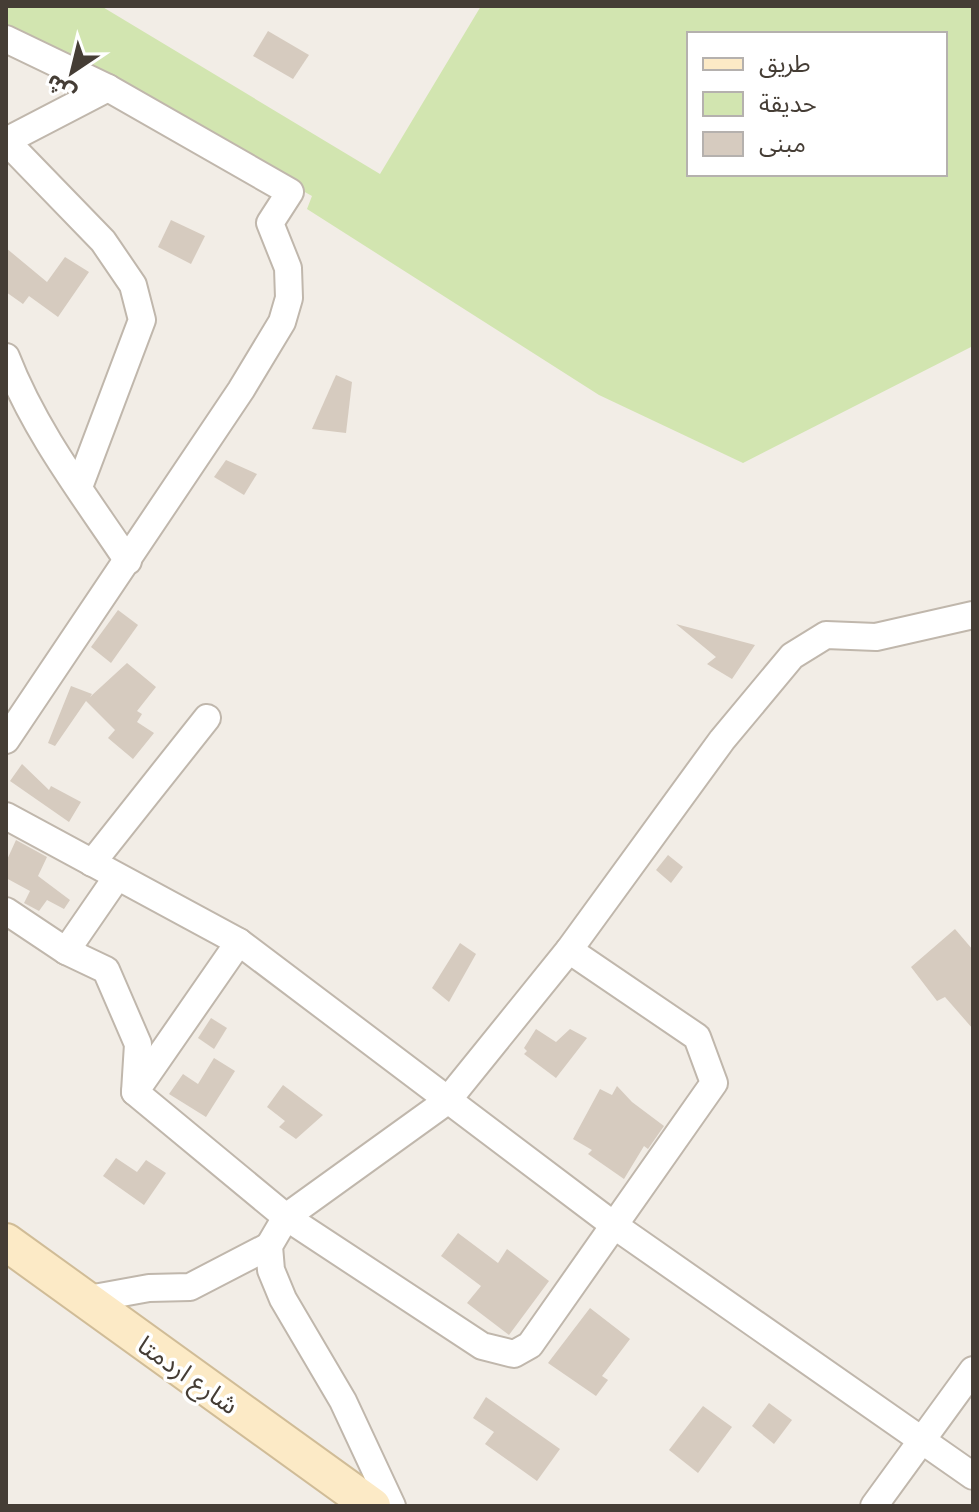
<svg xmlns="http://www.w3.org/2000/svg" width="979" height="1512" font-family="Lato,'Noto Sans Arabic',sans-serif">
<rect width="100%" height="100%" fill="#f2ede6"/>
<path fill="#d2e5b0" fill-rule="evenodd" d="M6,6H101L380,174L481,6H973V346L743,463L599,395L307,209L312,196L108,83L6,33ZM689,34H945V174H689Z"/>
<g fill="#d6cbbf">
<path d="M268,31L309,55L293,79L253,56Z"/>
<path d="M171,220L205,236L191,264L158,247Z"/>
<path d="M6,248L47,282L65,257L89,272L58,317L29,296L23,304L6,292Z"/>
<path d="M336,375L352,382L346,433L312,429Z"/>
<path d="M226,460L257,474L244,495L214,477Z"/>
<path d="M118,610L138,625L111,663L91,647Z"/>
<path d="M676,624L755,645L732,679L707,664L716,657Z"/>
<path d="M127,663L156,687L137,711L142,714L137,722L154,733L133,759L108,738L115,730L86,701L55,746L48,743L71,686L92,694L90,697Z"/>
<path d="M22,764L49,790L51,786L81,802L69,822L10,781Z"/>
<path d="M16,840L47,857L38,876L70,900L64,909L47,900L39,911L24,903L30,891L6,878V862Z"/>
<path d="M668,855L683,867L671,883L656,870Z"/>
<path d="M955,929L973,950V1029L945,997L937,1001L911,967Z"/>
<path d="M460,943L476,954L449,1002L432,988Z"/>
<path d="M211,1018L227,1028L214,1049L198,1038Z"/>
<path d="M536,1029L556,1042L570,1029L587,1038L556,1078L524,1054L527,1051L524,1048Z"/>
<path d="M214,1058L235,1071L206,1117L169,1094L183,1074L198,1084Z"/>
<path d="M283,1085L323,1115L296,1139L279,1127L285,1121L267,1107Z"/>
<path d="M617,1086L632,1102L664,1126L648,1149L644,1146L624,1179L588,1154L592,1150L573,1139L600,1089L612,1095Z"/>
<path d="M116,1158L137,1172L146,1160L166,1173L144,1205L103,1176Z"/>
<path d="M458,1233L498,1263L507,1249L549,1281L509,1335L467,1303L481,1286L441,1256Z"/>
<path d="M590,1308L630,1339L602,1376L608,1380L596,1396L548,1363Z"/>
<path d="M486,1397L560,1449L537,1481L485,1444L494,1432L473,1418Z"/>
<path d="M769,1403L792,1420L774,1444L752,1426Z"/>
<path d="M703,1406L732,1427L698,1473L669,1450Z"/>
</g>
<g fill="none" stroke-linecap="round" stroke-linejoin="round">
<defs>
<g id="minor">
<path d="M6,39L108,88L290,192L270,223L288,268L289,298L282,322L241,390L6,740"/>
<path d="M6,141L103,241L133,285L142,320L79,487"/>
<path d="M6,141L108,88"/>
<path d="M6,357C35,432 84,495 128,561"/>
<path d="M6,816L239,942L615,1226L973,1476"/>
<path d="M92,863L207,718"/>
<path d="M6,911L66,951L117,877"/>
<path d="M239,942L135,1092L286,1217L482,1346L514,1354L530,1345L714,1083L697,1037L569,950"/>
<path d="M66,951L106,970L138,1044L135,1092"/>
<path d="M83,1300L149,1288L190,1287L269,1246"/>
<path d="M392,1506L343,1401L283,1299L271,1270L269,1246L286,1217L447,1101L569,950L722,740L792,656L826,635L876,637L973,615"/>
<path d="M874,1506L973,1370"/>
</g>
<path id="secondary" d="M6,1242L372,1506"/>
</defs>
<use href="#minor" stroke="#c0b7ac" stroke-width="30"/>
<use href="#secondary" stroke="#d0bc97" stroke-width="40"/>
<use href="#minor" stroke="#fff" stroke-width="26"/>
<use href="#secondary" stroke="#fceac6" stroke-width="36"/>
</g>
<g text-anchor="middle" stroke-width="7" stroke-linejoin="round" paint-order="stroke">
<g font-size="26" fill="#453d35" stroke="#fff">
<text transform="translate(188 1375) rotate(35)" y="9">شارع اردمتا</text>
</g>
</g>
<rect width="979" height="1512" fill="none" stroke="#453d35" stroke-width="16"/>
<rect x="687" y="32" width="260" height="144" fill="#ffffff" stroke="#b5b1ae" stroke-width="2"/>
<rect x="703" y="58" width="40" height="12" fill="#fceac6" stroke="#b5b1ae" stroke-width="2"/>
<text x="759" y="72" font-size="24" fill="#453d35">طريق</text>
<rect x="703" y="92" width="40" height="24" fill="#d2e5b0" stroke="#b5b1ae" stroke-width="2"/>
<text x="759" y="112" font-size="24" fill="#453d35">حديقة</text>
<rect x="703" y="132" width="40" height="24" fill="#d6cbbf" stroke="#b5b1ae" stroke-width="2"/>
<text x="759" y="152" font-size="24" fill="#453d35">مبنى</text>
<g transform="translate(72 72) rotate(215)" stroke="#ffffff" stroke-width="6" paint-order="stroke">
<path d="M0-6L14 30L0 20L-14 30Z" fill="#453d35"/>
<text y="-12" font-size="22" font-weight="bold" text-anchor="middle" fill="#453d35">ش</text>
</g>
</svg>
